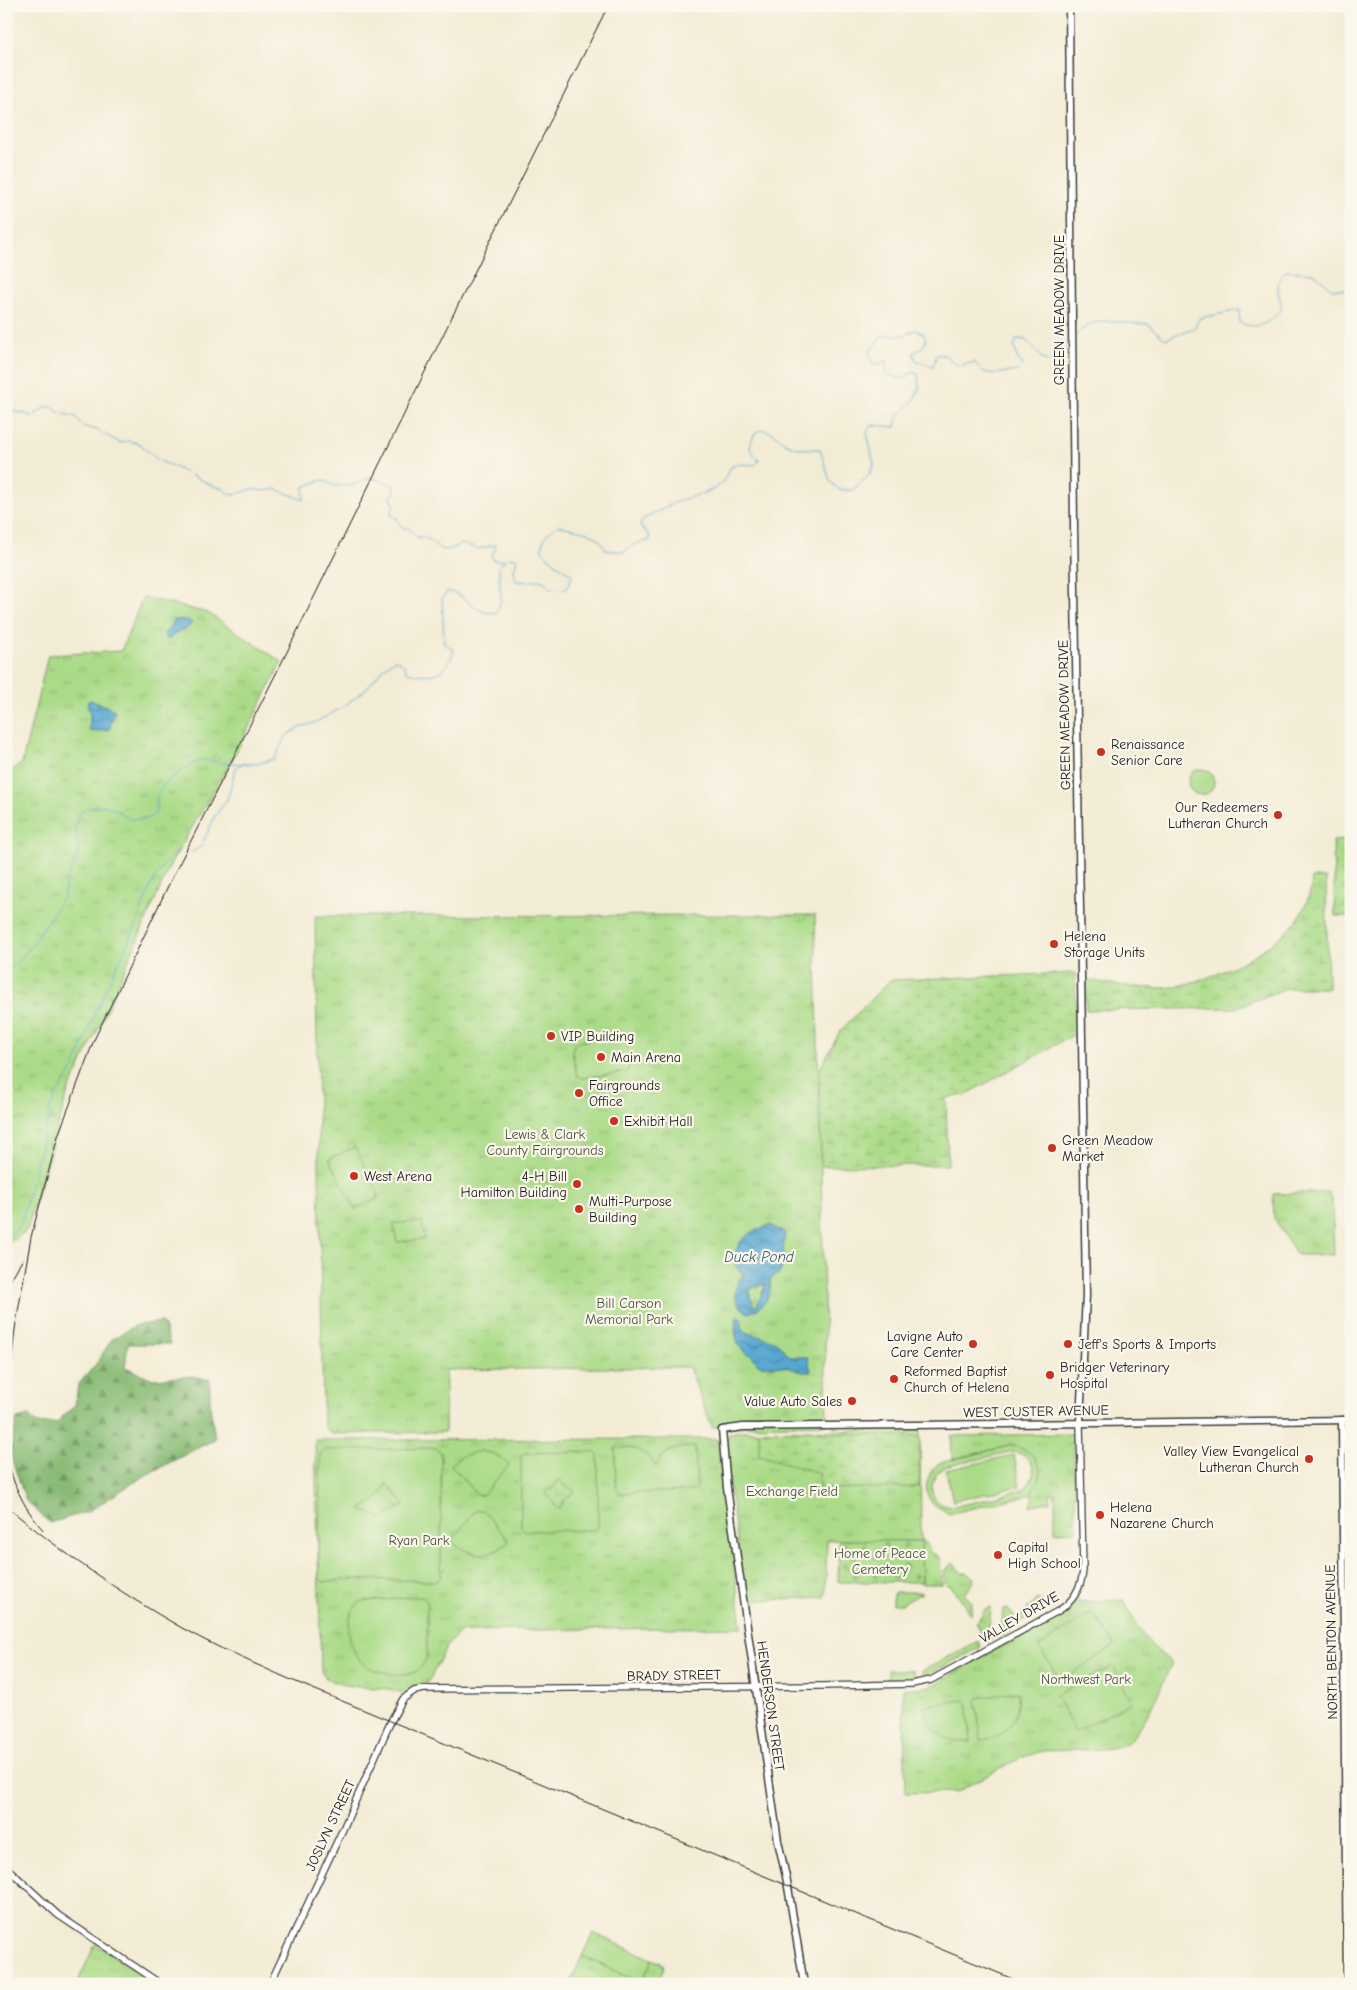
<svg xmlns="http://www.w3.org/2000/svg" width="1357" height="1990" font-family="'Comic Neue',sans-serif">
<defs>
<pattern id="grass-tufts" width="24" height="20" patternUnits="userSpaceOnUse" patternTransform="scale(1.25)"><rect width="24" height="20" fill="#abdb88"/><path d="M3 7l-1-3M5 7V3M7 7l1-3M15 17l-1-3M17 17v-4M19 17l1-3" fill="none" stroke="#93bb75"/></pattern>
<pattern id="forest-firs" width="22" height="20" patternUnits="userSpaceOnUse" patternTransform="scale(1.25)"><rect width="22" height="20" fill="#88bb74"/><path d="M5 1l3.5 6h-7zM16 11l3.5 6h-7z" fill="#6e975e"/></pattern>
<pattern id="wetland-marsh" width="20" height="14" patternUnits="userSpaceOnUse" patternTransform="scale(1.25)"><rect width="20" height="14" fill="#abdb88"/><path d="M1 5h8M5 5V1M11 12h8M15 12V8" fill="none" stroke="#93bb75"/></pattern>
<pattern id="cemetery-stones" width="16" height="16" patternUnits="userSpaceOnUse" patternTransform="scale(1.25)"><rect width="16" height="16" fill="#abdb88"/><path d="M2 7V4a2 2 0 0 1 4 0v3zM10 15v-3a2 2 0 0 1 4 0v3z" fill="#93bb75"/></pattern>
<pattern id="water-waves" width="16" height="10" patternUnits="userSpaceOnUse" patternTransform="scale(1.25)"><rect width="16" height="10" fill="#57a7d1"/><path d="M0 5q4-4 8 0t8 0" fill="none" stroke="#4787a9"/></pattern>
</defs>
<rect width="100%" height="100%" fill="#fbf7ec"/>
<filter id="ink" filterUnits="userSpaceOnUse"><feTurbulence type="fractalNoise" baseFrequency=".02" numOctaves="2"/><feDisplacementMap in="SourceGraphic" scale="10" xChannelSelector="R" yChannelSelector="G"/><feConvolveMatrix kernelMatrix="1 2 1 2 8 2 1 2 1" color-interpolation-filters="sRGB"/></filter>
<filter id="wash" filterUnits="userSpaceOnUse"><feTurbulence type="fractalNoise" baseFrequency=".0096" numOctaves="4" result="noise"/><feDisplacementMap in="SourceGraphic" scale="20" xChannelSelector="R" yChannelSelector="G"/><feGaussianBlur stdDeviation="1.12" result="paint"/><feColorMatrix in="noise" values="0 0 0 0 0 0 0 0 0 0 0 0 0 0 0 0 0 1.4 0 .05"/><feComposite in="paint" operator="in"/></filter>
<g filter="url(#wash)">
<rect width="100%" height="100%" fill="#f3ecd5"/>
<g fill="url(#grass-tufts)" stroke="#647c52">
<path d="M143,597L208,613L282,662L231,762L171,863L106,1012L68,1092L27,1230L6,1246V774L22,763L48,655L121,651Z"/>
<path d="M815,915L827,1424L712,1427L689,1367L446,1370L445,1432L331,1434L325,1429L323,1420L315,916Z"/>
<path d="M1329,1192V1197L1332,1198L1334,1255H1297L1274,1218L1273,1194Z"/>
<path d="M920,1430L921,1540L929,1546V1552L937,1555L941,1561L940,1566L943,1584H922L921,1541L827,1540L825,1597L746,1601L729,1483L726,1440L730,1433L743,1431Z"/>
<path d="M1073,1434L1076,1531L1055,1532V1493H1050L1051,1501L1030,1506L1033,1497L1032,1490C1040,1481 1039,1471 1036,1460L1009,1446L952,1459L951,1436Z"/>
<path d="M717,1439L742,1627L464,1631C443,1639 439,1671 424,1686C421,1689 411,1692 407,1693C401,1693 394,1690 388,1689C371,1687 327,1689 321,1671L315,1440Z"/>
<path d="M953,1563L963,1574L965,1572L974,1578L973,1583L964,1594L972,1602L971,1614L951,1586L946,1584L944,1571Z"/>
<path d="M895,1592H921L922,1593L902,1604H893V1594Z"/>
<path d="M1037,1599L1043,1604V1609L1014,1625L1012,1630L997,1638L1001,1635L1003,1609H1008L1017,1620Z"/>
<path d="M1124,1600C1136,1628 1147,1644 1172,1663C1163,1682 1141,1737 1123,1745C1110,1751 1059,1750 1042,1751L1020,1758L957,1792L906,1793L903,1689L927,1687L937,1683L1066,1610L1075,1602Z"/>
<path d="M991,1607L988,1637L991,1641L989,1643L984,1640L985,1639L980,1632L981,1631H980L976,1624L984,1611Z"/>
<path d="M978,1641L981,1647L923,1677L922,1671Z"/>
<path d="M888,1670H912L916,1679L888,1680Z"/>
<path d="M95,1944L155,1984H77Z"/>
<path d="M582,1956L642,1983L652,1959L663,1964L664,1968L657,1984H573L572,1980Z"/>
</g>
<path fill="url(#forest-firs)" stroke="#526c48" d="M161,1322L164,1327L170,1344H128L125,1367L153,1379L193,1376L210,1380V1405L215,1439L146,1475L87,1512L50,1523L26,1501L10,1454L17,1419L29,1416L37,1424L56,1423L75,1405L78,1385L96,1364L112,1339L136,1325Z"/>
<g fill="url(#wetland-marsh)" stroke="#647c52">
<path d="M1351,830V916H1335L1333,841L1345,840Z"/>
<path d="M1312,878H1326L1328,988H1287L1235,1008L1086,1010V980C1109,983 1132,988 1155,988C1196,990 1272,953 1297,920C1306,907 1311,893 1312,878Z"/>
<path d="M1075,973L1077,1033L965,1095L946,1098L948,1165L821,1166L819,1071L840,1031L890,980Z"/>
<path d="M766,1284L757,1305L753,1306L750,1298V1289Z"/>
<path d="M821,1430L822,1433L920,1437V1487L819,1489V1473L759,1455V1431Z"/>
</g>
<path fill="url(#cemetery-stones)" stroke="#647c52" d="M839,1540L921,1541L922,1582H838Z"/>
<g fill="#abdb88" stroke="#647c52" fill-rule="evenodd">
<circle cx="1201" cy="782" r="13"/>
<path d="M622,1036C629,1041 632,1065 627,1072L583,1078L577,1076L572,1050L575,1043L599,1037Z"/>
<path d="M355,1147L378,1193V1198L355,1209L329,1159Z"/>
<path d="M422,1222L425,1239L397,1242L393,1223Z"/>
<path d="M1009,1446C1034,1447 1050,1470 1032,1490L1033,1494L948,1514C944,1509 940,1509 935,1505C920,1493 927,1473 939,1463ZM1009,1452C1032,1451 1043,1475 1023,1489C1009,1493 958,1508 947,1506C926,1501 929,1477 944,1467Z"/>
<path d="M687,1447H695L697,1487L692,1491L620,1493L616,1488L615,1448C636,1447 645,1449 656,1467C661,1453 673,1448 687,1447Z"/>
<path d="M436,1448L441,1452V1576L437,1581L351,1579L323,1582L319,1578L320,1454L324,1450ZM386,1483L405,1505L382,1519L360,1509C370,1504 384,1496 386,1483Z"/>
<path d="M480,1451L495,1454L509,1465L483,1495H477L451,1465L462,1456Z"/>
<path d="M594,1452L598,1456V1526L595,1530L525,1531L521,1527V1457L524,1453ZM559,1479L564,1485L575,1492L565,1499L559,1510L545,1492L555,1486Z"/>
<path d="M1014,1455L1020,1486L953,1501L946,1470Z"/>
<path d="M476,1510H483L509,1541C493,1559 468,1557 451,1541Z"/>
<path d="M407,1597H422L427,1601V1656C420,1677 401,1678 383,1672C377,1671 370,1669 365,1665C347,1651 342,1615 361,1601L398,1599Z"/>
<path d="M1092,1612L1115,1645L1061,1681L1039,1647Z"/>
<path d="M1113,1666L1132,1702L1075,1732L1056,1695Z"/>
<path d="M1018,1692C1021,1717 1007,1738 981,1740L976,1701L978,1698Z"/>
<path d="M964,1700L967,1703L971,1742C943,1742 931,1733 924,1706Z"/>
<path d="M593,1933L652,1959L642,1983L582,1956Z"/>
</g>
<g fill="url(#water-waves)" stroke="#3a6276" fill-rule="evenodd">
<path d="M174,620H188L192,623L188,628L179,631L170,639H166L164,633L169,629Z"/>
<path d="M91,700L115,710L109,730L89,731L90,713L87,705L88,701Z"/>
<path d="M770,1225L785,1233L782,1267L780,1273L771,1278C770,1283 771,1286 770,1290C768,1301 759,1311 748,1313C732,1303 732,1289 743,1274L736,1266C732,1240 749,1232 770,1225ZM765,1284C765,1291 759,1298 757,1305L754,1306L750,1297V1289Z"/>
<path d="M737,1315L740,1316L743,1330C753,1337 767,1336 777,1343C782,1346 786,1353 791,1357H808L811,1372H802L788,1367L759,1365L751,1355L746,1354L738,1345L735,1331Z"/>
</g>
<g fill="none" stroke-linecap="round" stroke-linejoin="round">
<g stroke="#57a7d1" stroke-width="1">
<path d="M1074,337C1097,311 1119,325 1148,324L1165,339L1194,328L1200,318L1239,310L1240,323C1258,330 1270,323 1282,309C1279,294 1273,282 1286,271L1314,273L1332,289L1351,290"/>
<path d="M6,411L23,413L33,417L36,414L46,407H51L60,413L76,417L82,426L97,430L117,441L120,443L129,441L140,444L158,460L187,473"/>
<path d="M191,475L213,486L224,489L229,494L233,495L252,489L263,491L276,489L304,500V487L322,480L336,486L353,485L370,477L393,485L395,493L391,496L394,506L391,512L392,516L398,519L400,525L404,529L407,527L417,537C432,535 436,551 446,550C452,550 456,545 462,544L478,549L495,545L496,548L492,554L493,560H505"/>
<path d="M192,852L201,847L215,816L227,800L236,767L243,763"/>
<path d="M6,974L32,945L63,897L67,879L79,852L75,827L79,813L87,808L102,805L116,809L129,819L149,818L156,813C157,808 156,802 157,797C161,781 188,767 201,759L221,763L256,764L274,759L287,735L299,728L316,722L343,707L365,690L384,668L394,660C402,661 404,664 406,671C416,676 437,677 445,668C449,664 452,656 454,650L444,643L442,598L447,592C467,592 475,618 497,612L501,600L499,566L507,558L514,557L517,560L514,570L516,581L526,582L536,580L543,581L551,588L564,589L569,585L572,575L555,563L542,551C541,539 548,531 559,525C581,533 594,527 606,550L624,552L632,545L650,540L648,533L640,527L642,520L676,502L712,490L722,483L731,467L738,464L755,465L759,461L750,449C752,432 759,424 776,435C779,438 782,441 785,443C796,449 808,449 820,449L830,481L839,490H853L868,476L874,465L867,432L872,425L896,427L898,416L914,400L919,389L918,374L913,372L903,379L886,374L887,361L873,365L869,352L882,336L905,335L915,330L924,334L926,341L921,349L913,353L917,361L933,366L937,355H945L958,366L975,362L981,371L993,374L1018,371L1023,364L1018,360L1014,347L1017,339L1026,340L1044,360L1053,362L1070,342"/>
<path d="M6,1241L21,1223L47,1122L51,1119L49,1111L55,1097L74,1068L95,1013L132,934L152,883L167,860L179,851"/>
</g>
</g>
</g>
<g filter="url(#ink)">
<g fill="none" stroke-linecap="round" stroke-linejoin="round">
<defs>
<g id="tertiary">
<path d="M6,1867L58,1915L161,1984"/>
<path d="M270,1984L343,1829L391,1721L403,1699L414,1691L424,1689L821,1686L912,1684L931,1680L1058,1611C1073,1602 1081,1588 1083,1571L1080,1423"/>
</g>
<g id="secondary">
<path d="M1069,6L1074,527L1086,1295L1080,1423"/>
<path d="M1342,1420L1347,1984"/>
<path d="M804,1984L787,1881L778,1841L727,1488L722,1430L743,1427L1351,1420"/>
</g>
</defs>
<use href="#tertiary" stroke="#3c3b38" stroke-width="8"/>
<use href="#secondary" stroke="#3c3b38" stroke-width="9"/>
<use href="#tertiary" stroke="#fff" stroke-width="5.5"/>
<use href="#secondary" stroke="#fff" stroke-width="6"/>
<g stroke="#1c1c1c" stroke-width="1">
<path d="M6,1287L23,1259"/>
<path d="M6,1409L15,1329L31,1237L58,1136L94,1040L170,882L284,658L448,325L608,6"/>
<path d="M6,1449C10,1480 23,1507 43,1530"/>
<path d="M6,1506C61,1552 120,1593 182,1628C216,1647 253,1663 289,1679L1025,1984"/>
</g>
</g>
</g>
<g fill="#c8321e" stroke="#fbf7ec" stroke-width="2">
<circle cx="1101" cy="752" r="5"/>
<circle cx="1278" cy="815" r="5"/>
<circle cx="1054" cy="944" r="5"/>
<circle cx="551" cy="1036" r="5"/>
<circle cx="601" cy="1057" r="5"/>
<circle cx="579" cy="1093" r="5"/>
<circle cx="614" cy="1121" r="5"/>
<circle cx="1052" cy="1148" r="5"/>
<circle cx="354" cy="1176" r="5"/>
<circle cx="577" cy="1184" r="5"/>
<circle cx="579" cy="1209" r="5"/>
<circle cx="973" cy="1344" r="5"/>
<circle cx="1068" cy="1344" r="5"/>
<circle cx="1050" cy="1375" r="5"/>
<circle cx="894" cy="1379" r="5"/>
<circle cx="852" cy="1401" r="5"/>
<circle cx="1309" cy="1459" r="5"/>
<circle cx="1100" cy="1515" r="5"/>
<circle cx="998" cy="1555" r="5"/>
</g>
<g text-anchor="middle" stroke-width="4.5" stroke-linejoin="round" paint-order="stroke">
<g font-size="14" fill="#1c1c1c" stroke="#fbf7ec">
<text transform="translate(1059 310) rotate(-90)" y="5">GREEN MEADOW DRIVE</text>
<text transform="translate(1064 715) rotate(-91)" y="5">GREEN MEADOW DRIVE</text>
<text transform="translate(1036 1411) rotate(-1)" y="5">WEST CUSTER AVENUE</text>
<text transform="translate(1019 1617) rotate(-30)" y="5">VALLEY DRIVE</text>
<text transform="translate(1331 1642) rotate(-91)" y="5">NORTH BENTON AVENUE</text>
<text transform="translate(674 1675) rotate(-1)" y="5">BRADY STREET</text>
<text transform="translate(771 1706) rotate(82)" y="5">HENDERSON STREET</text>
<text transform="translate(330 1825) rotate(-65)" y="5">JOSLYN STREET</text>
</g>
<g font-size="14" fill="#1c1c1c" stroke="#fbf7ec" text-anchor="start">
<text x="1111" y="749">Renaissance<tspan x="1111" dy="16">Senior Care</tspan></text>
<text x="1268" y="812" text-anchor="end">Our Redeemers<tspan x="1268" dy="16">Lutheran Church</tspan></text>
<text x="1064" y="941">Helena<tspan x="1064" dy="16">Storage Units</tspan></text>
<text x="561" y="1041">VIP Building</text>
<text x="611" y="1062">Main Arena</text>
<text x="589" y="1090">Fairgrounds<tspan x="589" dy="16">Office</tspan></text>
<text x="624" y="1126">Exhibit Hall</text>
<text x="1062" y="1145">Green Meadow<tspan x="1062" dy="16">Market</tspan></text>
<text x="364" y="1181">West Arena</text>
<text x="567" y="1181" text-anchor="end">4-H Bill<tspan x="567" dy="16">Hamilton Building</tspan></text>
<text x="589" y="1206">Multi-Purpose<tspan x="589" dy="16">Building</tspan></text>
<text x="963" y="1341" text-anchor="end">Lavigne Auto<tspan x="963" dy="16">Care Center</tspan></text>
<text x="1078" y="1349">Jeff's Sports &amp; Imports</text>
<text x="1060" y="1372">Bridger Veterinary<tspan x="1060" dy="16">Hospital</tspan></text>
<text x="904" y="1376">Reformed Baptist<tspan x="904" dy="16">Church of Helena</tspan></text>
<text x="842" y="1406" text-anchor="end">Value Auto Sales</text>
<text x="1299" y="1456" text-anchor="end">Valley View Evangelical<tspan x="1299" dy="16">Lutheran Church</tspan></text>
<text x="1110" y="1512">Helena<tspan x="1110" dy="16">Nazarene Church</tspan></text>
<text x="1008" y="1552">Capital<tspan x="1008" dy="16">High School</tspan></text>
</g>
<g font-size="14" fill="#47553c" stroke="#fbf7ec">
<text x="545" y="1139">Lewis &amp; Clark<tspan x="545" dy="16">County Fairgrounds</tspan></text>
<text x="629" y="1308">Bill Carson<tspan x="629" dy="16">Memorial Park</tspan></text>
<text x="792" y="1496">Exchange Field</text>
<text x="419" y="1545">Ryan Park</text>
<text x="880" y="1558">Home of Peace<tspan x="880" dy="16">Cemetery</tspan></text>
<text x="1086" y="1684">Northwest Park</text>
</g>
<g font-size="15" font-style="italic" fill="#375b6d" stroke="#fbf7ec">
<text x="759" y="1262">Duck Pond</text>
</g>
</g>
<rect width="1357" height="1990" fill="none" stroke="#fbf7ec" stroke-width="25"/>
</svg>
